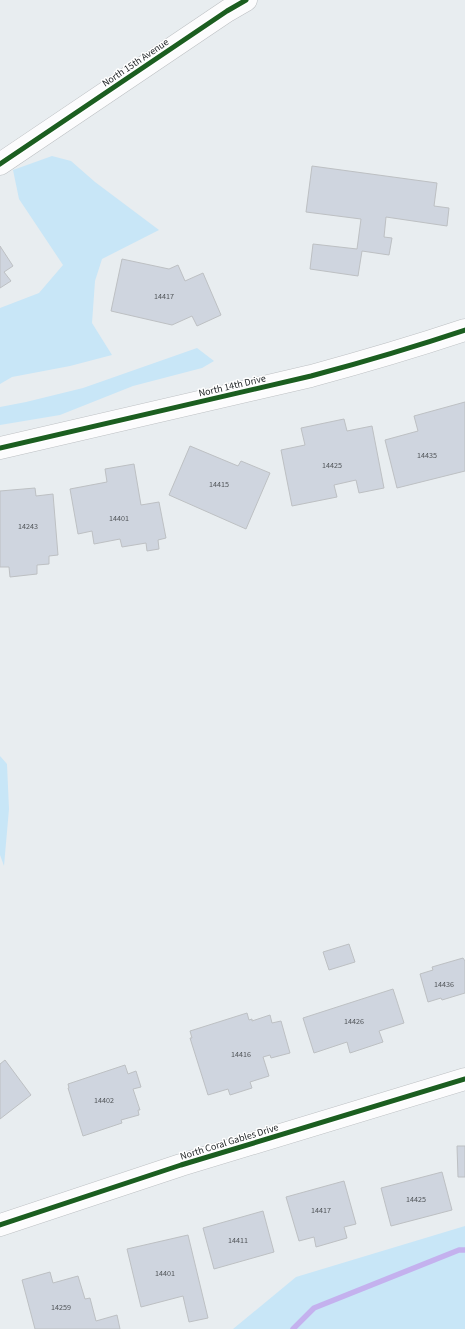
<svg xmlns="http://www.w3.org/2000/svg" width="465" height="1329" font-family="'Source Sans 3',sans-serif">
<rect width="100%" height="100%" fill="#e8edf0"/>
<g fill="#c8e6f7">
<path d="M52,156L71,161L95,182L159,230L102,259L95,281L92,323L112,355L70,366L12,377L0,384V308L39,293L63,265L19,199L13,170Z"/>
<path d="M197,348L214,361L202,368L133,386L60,415L0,425V407L26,402L83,388Z"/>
<path d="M0,756L7,764L9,809L4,866L0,855Z"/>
<path d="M465,1226V1329H233L296,1277Z"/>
</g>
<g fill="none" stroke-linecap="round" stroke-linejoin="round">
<path stroke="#c4b1ee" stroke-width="5.5" d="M293,1329L314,1308L459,1250H465"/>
</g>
<g fill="#cfd5df" stroke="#bdc0c3">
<path d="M312,166L437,183L434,206L449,208L447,226L386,217L384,237L392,238L389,255L362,251L358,276L310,269L313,244L357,249L361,219L306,212Z"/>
<path d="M0,246L13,266L4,272L11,281L0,288Z"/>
<path d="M122,259L169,269L178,265L185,281L203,273L221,315L197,326L192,316L172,325L111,311Z"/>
<path d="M465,402V471L397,488L385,440L418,431L414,416Z"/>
<path d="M344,419L347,431L372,426L384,488L359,493L356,480L334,485L337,497L292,506L281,450L305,445L301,428Z"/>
<path d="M190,446L238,466L241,461L270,473L246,529L169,495Z"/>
<path d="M134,464L141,505L159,502L166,538L158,540L159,549L147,551L146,543L122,547L120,539L94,544L92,531L78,534L70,489L107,482L105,469Z"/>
<path d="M35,488L36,496L53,494L58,555L49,556V564L37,565V574L10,577L9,567H0V491Z"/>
<path d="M349,944L355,962L329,970L323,952Z"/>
<path d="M463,958L465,961V993L442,1000L441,998L428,1002L420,974L433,970L432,967Z"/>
<path d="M393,989L404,1023L379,1031L383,1042L350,1053L347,1042L314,1053L303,1018Z"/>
<path d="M247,1013L249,1020L252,1019V1021L270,1015L272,1023L281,1021L290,1053L271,1058L270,1055L263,1057L269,1076L250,1082L252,1088L230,1095L228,1089L208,1095L190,1038H192L190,1031Z"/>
<path d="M5,1060L31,1095L0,1119V1064Z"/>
<path d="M125,1065L128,1074L136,1071L141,1087L133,1089L140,1110H138L139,1115L121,1120L122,1123L83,1136L68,1088H69L68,1084Z"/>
<path d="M457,1146H465V1177H458Z"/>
<path d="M442,1172L452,1210L391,1226L381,1188Z"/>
<path d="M344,1181L356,1224L344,1227L347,1238L316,1247L314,1237L299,1241L286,1197Z"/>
<path d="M263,1211L274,1252L214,1269L203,1228Z"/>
<path d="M188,1235L208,1318L189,1322L183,1296L141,1307L127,1249Z"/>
<path d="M50,1272L53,1283L78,1276L85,1299L90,1298L96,1321L117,1315L120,1329H35L22,1280Z"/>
</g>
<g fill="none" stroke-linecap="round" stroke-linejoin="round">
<defs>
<g id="minor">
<path d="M0,164L227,11L246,0"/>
<path d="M0,448L311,376C363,362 414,347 465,330"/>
</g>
<path id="tertiary" d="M0,1225L181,1165L465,1079"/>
</defs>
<use href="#minor" stroke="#bdc0c3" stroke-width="23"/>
<use href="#tertiary" stroke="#bdc0c3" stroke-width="23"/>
<use href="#minor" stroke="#fcfcfd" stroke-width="22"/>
<use href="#tertiary" stroke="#fcfcfd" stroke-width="22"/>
<defs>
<g id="cycleway">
<path d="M0,164L227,11L246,0"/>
<path d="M0,448L311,376C363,362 414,347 465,330"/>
<path d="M0,1225L181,1165L465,1079"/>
</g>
</defs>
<use href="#cycleway" stroke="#fff" stroke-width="8"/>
<use href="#cycleway" stroke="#1b5e20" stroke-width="5"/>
</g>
<g text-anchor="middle" stroke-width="3" stroke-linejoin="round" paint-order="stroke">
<g font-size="8" fill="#505458">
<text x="164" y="299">14417</text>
<text x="427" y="458">14435</text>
<text x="332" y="468">14425</text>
<text x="219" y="487">14415</text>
<text x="119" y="521">14401</text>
<text x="28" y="529">14243</text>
<text x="444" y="987">14436</text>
<text x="354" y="1024">14426</text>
<text x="241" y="1057">14416</text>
<text x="104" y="1103">14402</text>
<text x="416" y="1202">14425</text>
<text x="321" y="1213">14417</text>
<text x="238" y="1243">14411</text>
<text x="165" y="1276">14401</text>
<text x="61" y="1310">14259</text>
</g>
<g font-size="10" fill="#24282a" stroke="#fff">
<text transform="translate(135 62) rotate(-34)" y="4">North 15th Avenue</text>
<text transform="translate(232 385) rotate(-13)" y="4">North 14th Drive</text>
<text transform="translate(229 1141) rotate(-17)" y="4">North Coral Gables Drive</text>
</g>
</g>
</svg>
